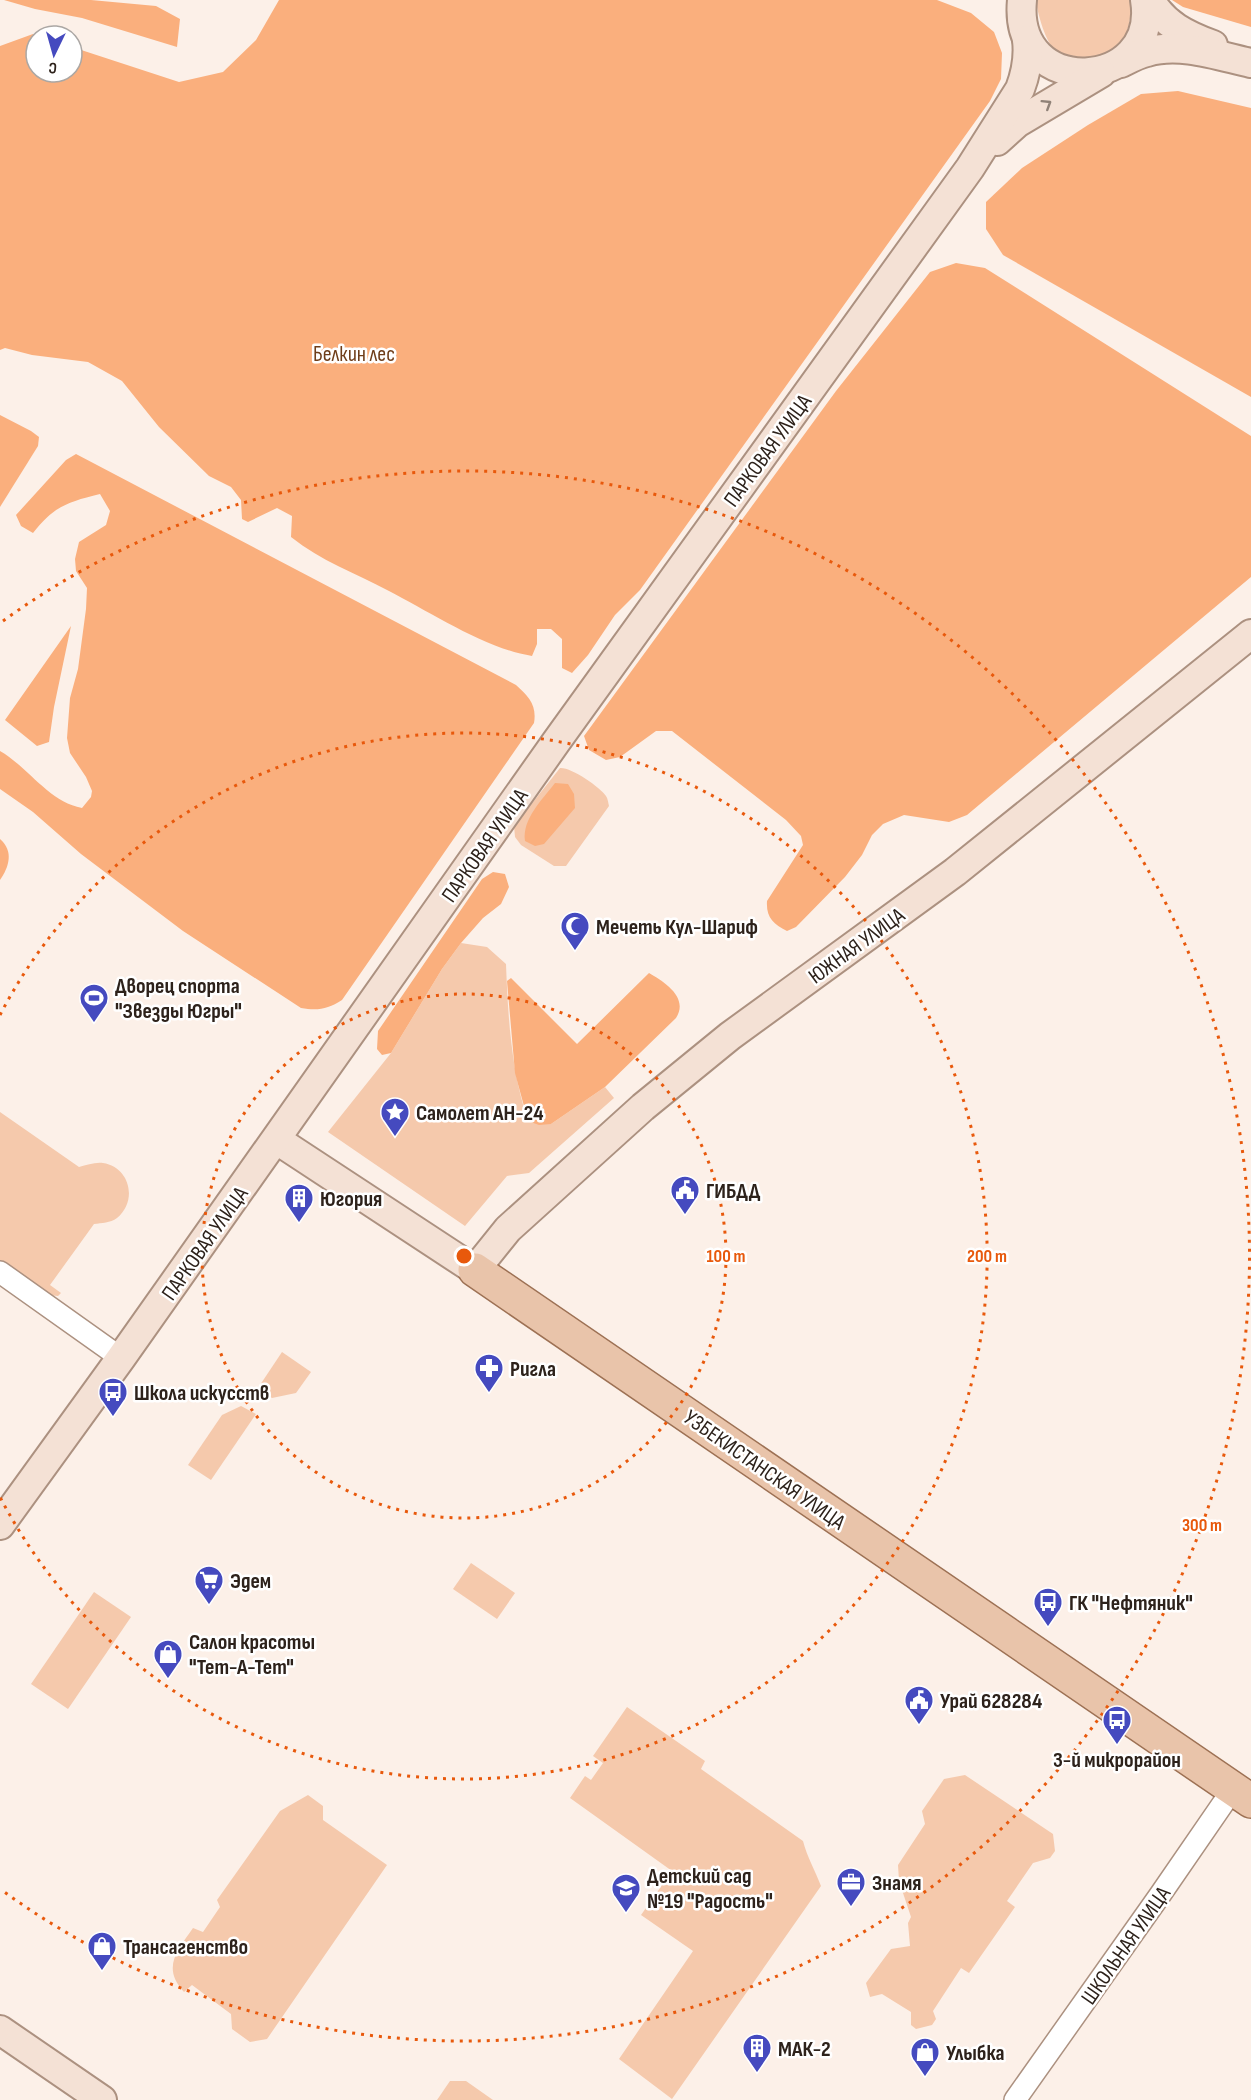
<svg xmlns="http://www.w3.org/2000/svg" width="1251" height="2100" viewBox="0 0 1251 2100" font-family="'Sofia Sans Condensed',sans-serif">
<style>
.green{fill:#f5c9ac}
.forest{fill:#faaf7d}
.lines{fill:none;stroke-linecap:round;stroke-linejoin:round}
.minor-casing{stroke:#ac9180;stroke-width:24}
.secondary-casing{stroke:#ac9180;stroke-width:32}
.primary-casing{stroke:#9d7154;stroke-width:36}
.minor{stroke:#fff;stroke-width:21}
.secondary{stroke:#f4e1d5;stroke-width:28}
.primary{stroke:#e9c4aa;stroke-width:33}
.oneway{stroke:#908278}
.ring{fill:none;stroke:#e8590c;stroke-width:3;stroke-dasharray:3 6}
.labels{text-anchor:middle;stroke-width:5;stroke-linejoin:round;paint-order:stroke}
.park-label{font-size:22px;fill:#6f3e1a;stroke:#fff}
.street-label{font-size:22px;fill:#2d221b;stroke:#fff}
.poi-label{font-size:22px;font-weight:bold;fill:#2d221b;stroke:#fff;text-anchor:start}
.centre{fill:#e8590c;stroke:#fff;stroke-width:3}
.ring-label{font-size:18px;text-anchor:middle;font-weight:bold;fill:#e8590c;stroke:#fff;stroke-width:5;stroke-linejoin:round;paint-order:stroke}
</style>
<rect width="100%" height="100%" fill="#fcf0e8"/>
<g class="green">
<path d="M1036 0H1131C1132 31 1122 57 1087 58 1076 59 1065 58 1056 51 1046 44 1037 12 1036 0Z"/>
<path d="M560 768C571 767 600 787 606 796 608 799 608 802 609 806L566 866H554L521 845 515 837 514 826Z"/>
<path d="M461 943 487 947 506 964C508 1017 511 1070 528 1121L551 1124 605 1087 614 1098 529 1173 507 1176 465 1226 328 1132 391 1053 442 969Z"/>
<path d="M0 1112 79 1167C87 1165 95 1162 103 1163 130 1167 138 1201 117 1218 110 1223 102 1223 94 1224L50 1285 61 1293 58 1296 48 1295 0 1262Z"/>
<path d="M282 1352 311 1372 296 1393 272 1398 258 1388Z"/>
<path d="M241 1406 256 1414 211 1480 188 1465 222 1415Z"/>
<path d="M471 1563 515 1593 497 1619 453 1589Z"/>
<path d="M94 1592 131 1617 68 1709 31 1684Z"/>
<path d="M627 1707 705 1761 701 1769 803 1841C807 1857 815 1870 821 1886L672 2099 619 2059 693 1951 641 1915 672 1871 570 1798 585 1776 591 1780 603 1763 593 1756Z"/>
<path d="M965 1775 1053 1834 1055 1851 1050 1858 1033 1863 1007 1901 1015 1907 969 1973 961 1968 933 2011 936 2019 932 2025 916 2029 911 2025V2012L882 1994 870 1997 866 1983 891 1949 910 1946 908 1923 911 1917 899 1881 898 1865 925 1824 922 1811 944 1779Z"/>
<path d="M308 1795 323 1806V1820L387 1865 267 2039 250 2042 232 2029 231 2014 192 1985 184 1992C161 1967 178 1950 193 1928L203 1932 220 1907 217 1900 280 1811Z"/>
<path d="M450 2081H466L493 2100H437Z"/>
</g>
<g class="forest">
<path d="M4 0H91L156 6 180 19 177 47 82 18 35 9Z"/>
<path d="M279 0H937L971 13 994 32 1002 53 1001 79 990 101 640 590 615 615 588 655 572 673 562 668V639L551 629H537V644L532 656C486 649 430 612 389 591 355 573 321 561 291 537L292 516 277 508 248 522 242 519 241 500 231 487 209 476 159 427 122 381 88 362 32 355 5 348 0 350V46L33 34 38 36H36V72H72V47L179 82 223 72 256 40Z"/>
<path d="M1172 0H1251V27L1183 7Z"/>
<path d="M1178 91 1251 108V397L1003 255 986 229V202L1022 168 1088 125 1141 94Z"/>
<path d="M956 263 985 268 1251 436V577L967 815 949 822 904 815 883 824 872 835 862 855 845 877 796 927 787 931C773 924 766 917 767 901L803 845 801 836 786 820 672 731H656L620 757 606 760 589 750 584 736 836 391 930 272Z"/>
<path d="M0 415 31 431 39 437 38 446 0 507Z"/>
<path d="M76 454 516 685C529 697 537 705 534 723L342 1000C328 1009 318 1011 301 1008L183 931 81 854 33 812 0 789V751C28 767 49 802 82 808L91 797 92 791 86 777 70 753 67 738 70 698 78 669 86 609 87 588 76 571 75 559 79 542 106 525 110 511 100 494C68 502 54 506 33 533L21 526 16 515 66 460Z"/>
<path d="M71 626 54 707 49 742 37 746 5 720Z"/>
<path d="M555 783 568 784 574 794 575 808 544 844 535 846 525 841C522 819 542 800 555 783Z"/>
<path d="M0 839C14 851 9 867 0 880Z"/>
<path d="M493 872 505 874 509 887 501 904 483 918 461 943 442 969 391 1053 382 1055 377 1049 378 1031 482 879Z"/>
<path d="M649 973C665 982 689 998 676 1018L605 1087 551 1124 539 1125 528 1121 515 1073 507 981 511 978 577 1044Z"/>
</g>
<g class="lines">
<g class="minor-casing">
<g id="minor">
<path d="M0 1272 121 1358"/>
<path d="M1015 2100 1160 1895 1233 1789"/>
</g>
</g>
<g class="secondary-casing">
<g id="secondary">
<path d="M1022 0C1012 101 1160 92 1145 0"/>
<path d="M1150 0C1165 25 1186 35 1213 45"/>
<path d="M1121 63C1129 59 1138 54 1147 52 1180 42 1219 56 1251 63"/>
<path d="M997 141 1017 123 1101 73"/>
<path d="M277 1140 475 1270 508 1229 643 1107 730 1036 955 872 1251 634"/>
<path d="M0 1525 121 1358 556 742 970 168 1020 89C1026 73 1029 57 1027 40"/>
<path d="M0 2030 102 2100"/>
</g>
</g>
<g class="primary-casing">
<path id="primary" d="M475 1270 1251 1801"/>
</g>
<use href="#minor" class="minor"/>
<use href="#secondary" class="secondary"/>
<use href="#primary" class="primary"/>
</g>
<defs><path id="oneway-chevron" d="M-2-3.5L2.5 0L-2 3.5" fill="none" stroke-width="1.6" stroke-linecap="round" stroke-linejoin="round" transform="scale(1.5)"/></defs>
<use class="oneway" href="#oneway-chevron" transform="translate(1047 104) rotate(-32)"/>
<g class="ring">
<circle cx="464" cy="1256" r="262"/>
<path d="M0 1015A523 523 0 1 1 0 1497"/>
<path d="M3 621A785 785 0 1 1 3 1891"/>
</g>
<defs>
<g id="mosque-pin" transform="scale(1.5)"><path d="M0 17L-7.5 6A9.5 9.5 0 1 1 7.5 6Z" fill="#454abf" stroke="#fff"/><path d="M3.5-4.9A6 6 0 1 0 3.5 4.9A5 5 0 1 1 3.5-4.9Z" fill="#fff"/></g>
<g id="stadium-pin" transform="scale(1.5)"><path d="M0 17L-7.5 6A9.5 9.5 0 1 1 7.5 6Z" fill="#454abf" stroke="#fff"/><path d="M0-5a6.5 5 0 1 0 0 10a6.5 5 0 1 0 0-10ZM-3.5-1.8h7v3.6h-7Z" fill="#fff"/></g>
<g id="sight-pin" transform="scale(1.5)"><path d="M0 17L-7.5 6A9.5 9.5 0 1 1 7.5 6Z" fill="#454abf" stroke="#fff"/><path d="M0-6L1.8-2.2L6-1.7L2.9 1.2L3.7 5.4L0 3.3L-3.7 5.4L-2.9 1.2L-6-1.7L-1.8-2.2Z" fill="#fff"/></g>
<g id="civic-pin" transform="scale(1.5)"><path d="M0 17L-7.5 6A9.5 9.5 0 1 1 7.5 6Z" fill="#454abf" stroke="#fff"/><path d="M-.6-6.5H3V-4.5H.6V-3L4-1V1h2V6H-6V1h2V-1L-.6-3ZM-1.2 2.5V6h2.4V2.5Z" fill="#fff"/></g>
<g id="building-pin" transform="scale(1.5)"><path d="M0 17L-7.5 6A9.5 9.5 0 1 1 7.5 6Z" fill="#454abf" stroke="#fff"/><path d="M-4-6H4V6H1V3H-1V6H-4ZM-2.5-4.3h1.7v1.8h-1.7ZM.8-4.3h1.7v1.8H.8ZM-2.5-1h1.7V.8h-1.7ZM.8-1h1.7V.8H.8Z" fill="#fff"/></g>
<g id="pharmacy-pin" transform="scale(1.5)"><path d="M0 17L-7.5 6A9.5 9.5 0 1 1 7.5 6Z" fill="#454abf" stroke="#fff"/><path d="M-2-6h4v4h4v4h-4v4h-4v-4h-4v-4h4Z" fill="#fff"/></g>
<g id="bus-pin" transform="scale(1.5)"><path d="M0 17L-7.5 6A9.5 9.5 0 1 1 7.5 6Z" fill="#454abf" stroke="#fff"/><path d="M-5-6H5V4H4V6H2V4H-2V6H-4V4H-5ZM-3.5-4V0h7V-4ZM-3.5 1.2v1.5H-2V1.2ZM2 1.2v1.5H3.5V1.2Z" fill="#fff"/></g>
<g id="supermarket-pin" transform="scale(1.5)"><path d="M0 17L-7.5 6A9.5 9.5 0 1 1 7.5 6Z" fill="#454abf" stroke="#fff"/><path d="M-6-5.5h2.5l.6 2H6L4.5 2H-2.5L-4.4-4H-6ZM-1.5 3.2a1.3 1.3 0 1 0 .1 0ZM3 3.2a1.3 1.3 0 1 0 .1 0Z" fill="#fff"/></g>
<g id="shop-pin" transform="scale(1.5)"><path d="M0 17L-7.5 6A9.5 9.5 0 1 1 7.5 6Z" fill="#454abf" stroke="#fff"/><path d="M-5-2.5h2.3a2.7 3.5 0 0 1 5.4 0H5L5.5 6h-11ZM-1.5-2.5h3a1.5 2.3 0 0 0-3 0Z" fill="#fff"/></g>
<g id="office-pin" transform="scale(1.5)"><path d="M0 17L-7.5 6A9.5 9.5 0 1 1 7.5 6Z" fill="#454abf" stroke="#fff"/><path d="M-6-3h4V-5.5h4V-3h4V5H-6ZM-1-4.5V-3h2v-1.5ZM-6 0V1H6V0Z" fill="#fff"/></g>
<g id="school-pin" transform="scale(1.5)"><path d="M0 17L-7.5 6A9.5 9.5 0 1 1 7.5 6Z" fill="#454abf" stroke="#fff"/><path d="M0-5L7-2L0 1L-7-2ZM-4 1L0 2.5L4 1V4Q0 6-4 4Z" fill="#fff"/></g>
</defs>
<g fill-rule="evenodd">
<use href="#mosque-pin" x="575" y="926"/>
<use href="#stadium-pin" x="94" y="998"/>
<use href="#sight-pin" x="395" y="1112"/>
<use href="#civic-pin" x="685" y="1190"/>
<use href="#building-pin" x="299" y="1198"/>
<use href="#pharmacy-pin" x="489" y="1368"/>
<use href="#bus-pin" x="113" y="1392"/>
<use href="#supermarket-pin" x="209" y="1580"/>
<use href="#bus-pin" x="1048" y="1602"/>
<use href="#shop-pin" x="168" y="1654"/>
<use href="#civic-pin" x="919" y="1700"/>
<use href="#bus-pin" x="1117" y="1720"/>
<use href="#office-pin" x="851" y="1882"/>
<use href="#school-pin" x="626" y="1888"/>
<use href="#shop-pin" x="102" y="1946"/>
<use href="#building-pin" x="757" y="2048"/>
<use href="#shop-pin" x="925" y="2052"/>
</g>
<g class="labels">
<g class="park-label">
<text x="354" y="361">Белкин лес</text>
</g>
<g class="street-label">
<text transform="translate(767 450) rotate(-54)" y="8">ПАРКОВАЯ УЛИЦА</text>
<text transform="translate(484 845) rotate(-55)" y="8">ПАРКОВАЯ УЛИЦА</text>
<text transform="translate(856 945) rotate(-36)" y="8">ЮЖНАЯ УЛИЦА</text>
<text transform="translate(204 1243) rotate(-55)" y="8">ПАРКОВАЯ УЛИЦА</text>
<text transform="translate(765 1469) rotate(35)" y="8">УЗБЕКИСТАНСКАЯ УЛИЦА</text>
<text transform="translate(1125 1945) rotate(-55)" y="8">ШКОЛЬНАЯ УЛИЦА</text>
</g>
<g class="poi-label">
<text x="596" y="934">Мечеть Кул-Шариф</text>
<text x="115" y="993">Дворец спорта<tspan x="115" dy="25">"Звезды Югры"</tspan></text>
<text x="416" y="1120">Самолет АН-24</text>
<text x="706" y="1198">ГИБДД</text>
<text x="320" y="1206">Югория</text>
<text x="510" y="1376">Ригла</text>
<text x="134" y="1400">Школа искусств</text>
<text x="230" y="1588">Эдем</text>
<text x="1069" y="1610">ГК "Нефтяник"</text>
<text x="189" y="1649">Салон красоты<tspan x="189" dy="25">"Тет-А-Тет"</tspan></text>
<text x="940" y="1708">Урай 628284</text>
<text x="1117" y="1767" text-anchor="middle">3-й микрорайон</text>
<text x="647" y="1883">Детский сад<tspan x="647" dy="25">№19 "Радость"</tspan></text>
<text x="872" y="1890">Знамя</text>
<text x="123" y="1954">Трансагенство</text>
<text x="778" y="2056">МАК-2</text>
<text x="946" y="2060">Улыбка</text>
</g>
</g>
<circle cx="464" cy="1256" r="9" class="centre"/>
<g class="ring-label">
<text x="726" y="1262">100 m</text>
<text x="987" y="1262">200 m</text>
<text x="1202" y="1531">300 m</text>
</g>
<g transform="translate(54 54) rotate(185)"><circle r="28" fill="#ffffff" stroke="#aba7a4" stroke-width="1.5"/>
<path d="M0-4.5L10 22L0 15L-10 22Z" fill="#454abf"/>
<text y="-9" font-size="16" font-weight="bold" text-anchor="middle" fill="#2d221b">С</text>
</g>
</svg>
